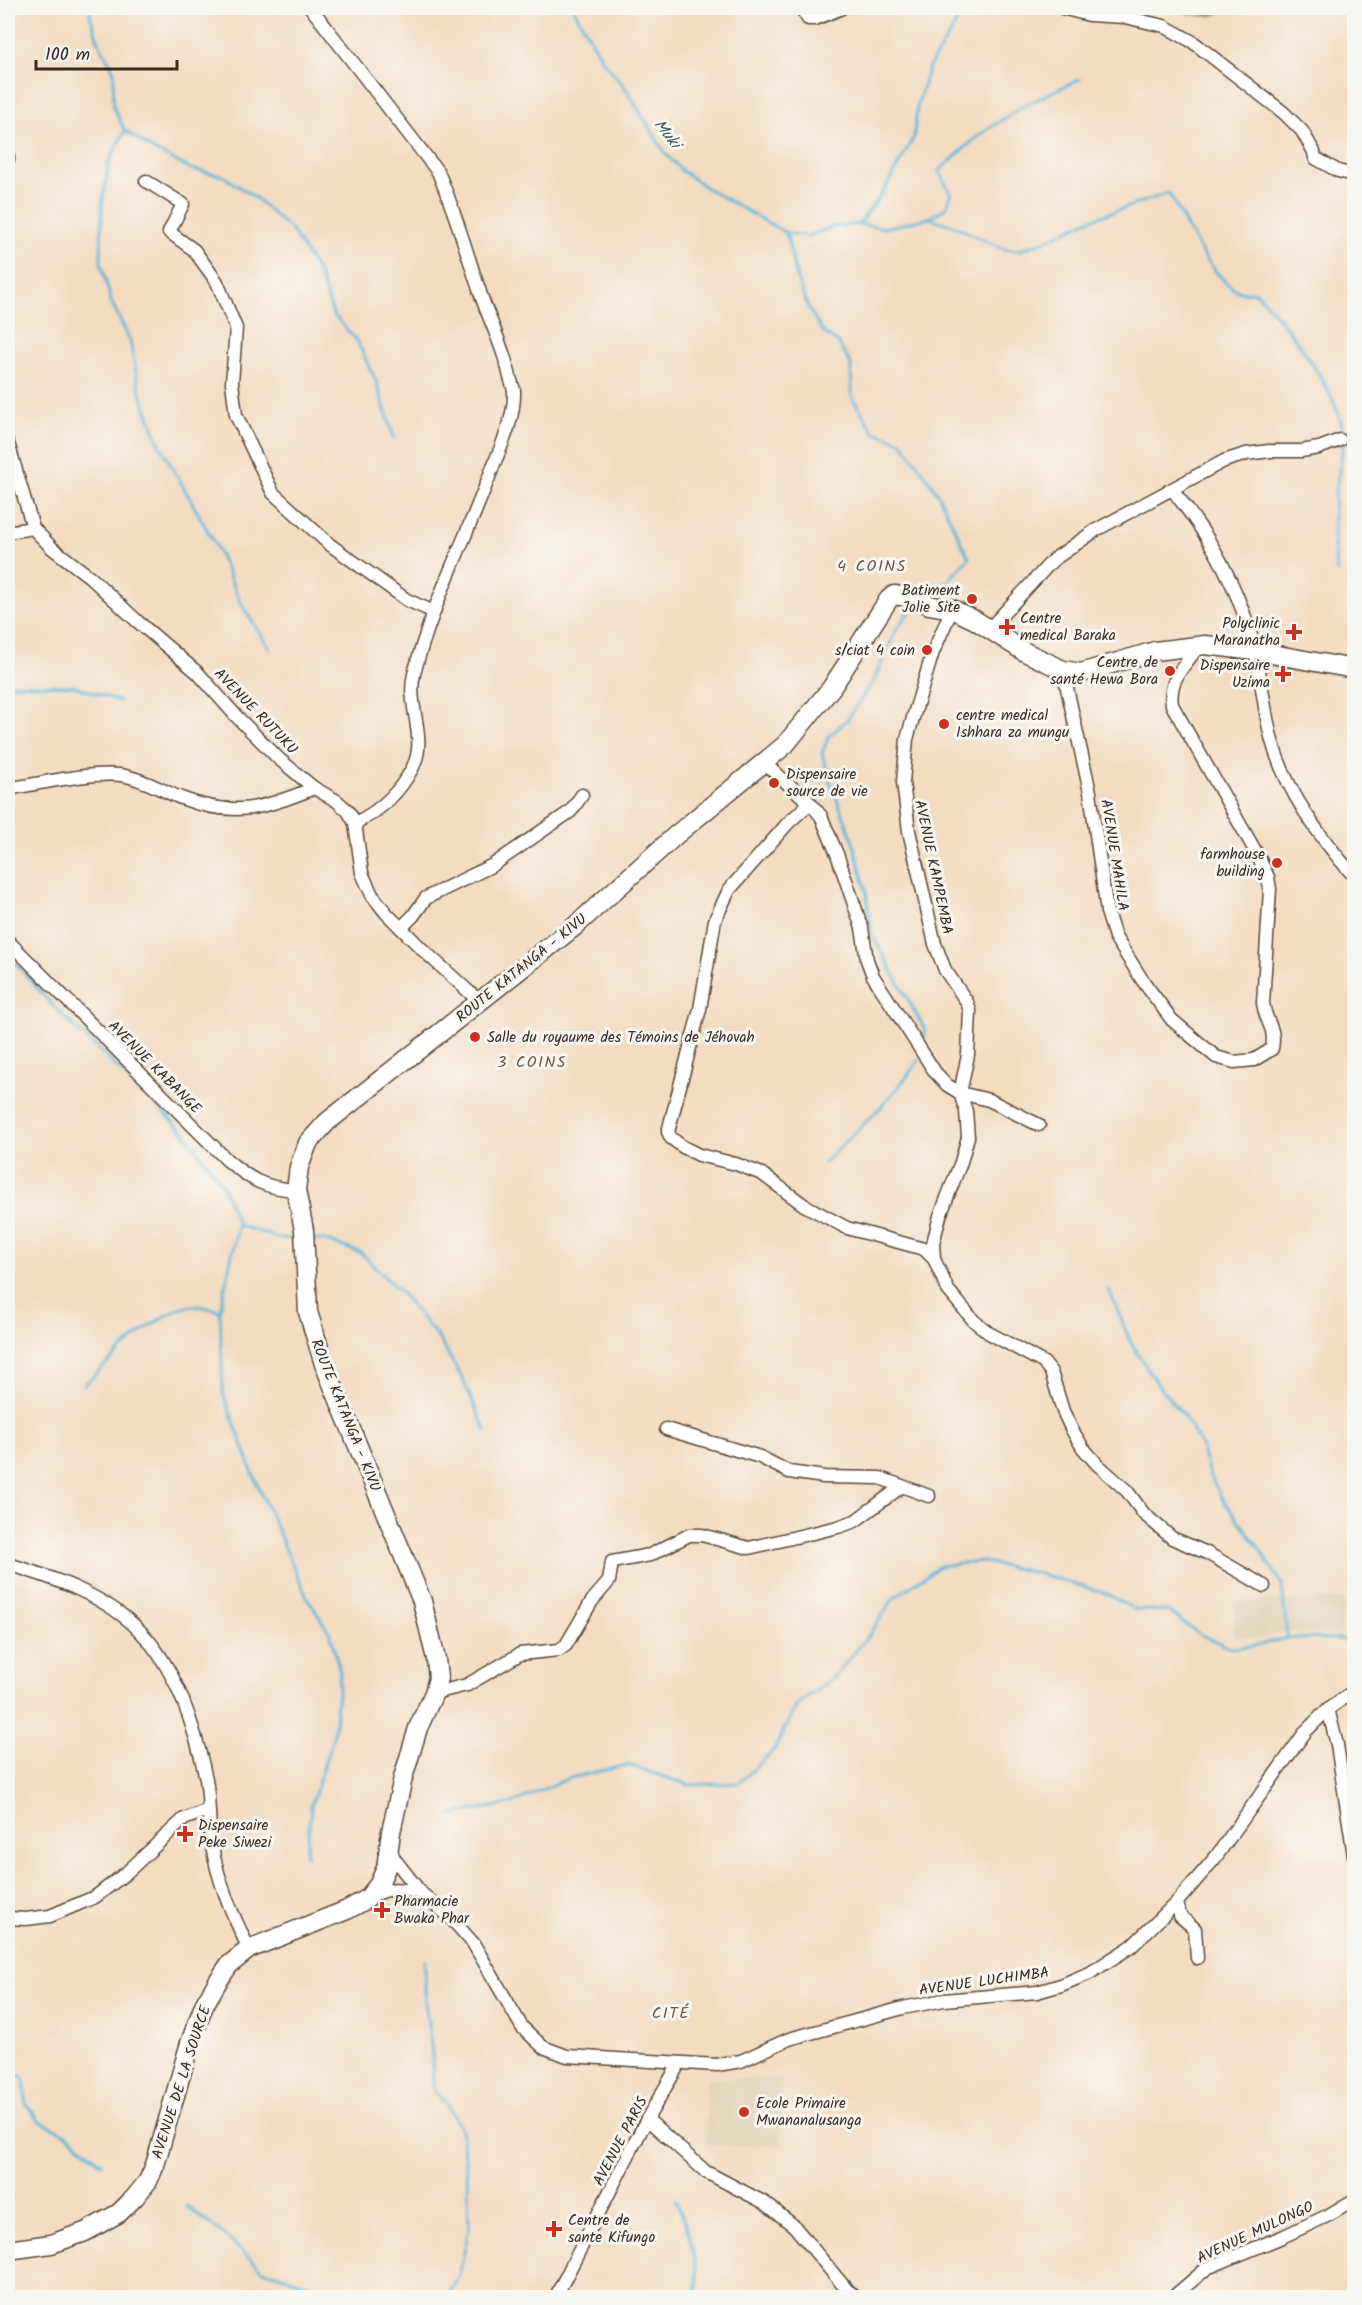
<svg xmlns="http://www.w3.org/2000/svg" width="1362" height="2305" viewBox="0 0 1362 2305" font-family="Kalam,sans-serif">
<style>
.built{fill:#e3d2b4}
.forest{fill:#89a75a;stroke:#62683c;stroke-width:1.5}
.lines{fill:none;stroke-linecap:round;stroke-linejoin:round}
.stream{stroke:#59b4d7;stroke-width:3}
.minor-casing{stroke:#574536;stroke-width:15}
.highway-casing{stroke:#574536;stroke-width:21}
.minor{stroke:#fff;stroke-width:12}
.highway{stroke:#fff;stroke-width:18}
.poi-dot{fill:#c8321e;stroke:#f6f6f2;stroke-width:2}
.labels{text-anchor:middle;stroke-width:6;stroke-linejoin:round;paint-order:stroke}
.poi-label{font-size:15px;fill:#3b2a1e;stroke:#f6f6f2;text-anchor:start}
.street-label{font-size:15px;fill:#3b2a1e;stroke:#f6f6f2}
.water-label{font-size:16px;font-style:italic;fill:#465a5f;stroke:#f6f6f2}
.neighbourhood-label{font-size:16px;letter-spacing:1.5px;fill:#70553a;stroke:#f6f6f2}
</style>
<rect width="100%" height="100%" fill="#f6f6f2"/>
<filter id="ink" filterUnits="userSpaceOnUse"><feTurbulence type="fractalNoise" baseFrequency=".0167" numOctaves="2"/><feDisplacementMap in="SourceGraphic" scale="12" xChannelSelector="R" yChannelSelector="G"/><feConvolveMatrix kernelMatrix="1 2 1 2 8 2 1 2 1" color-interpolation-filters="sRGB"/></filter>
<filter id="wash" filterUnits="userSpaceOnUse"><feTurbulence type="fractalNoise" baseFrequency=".008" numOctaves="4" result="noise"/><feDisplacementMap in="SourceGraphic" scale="24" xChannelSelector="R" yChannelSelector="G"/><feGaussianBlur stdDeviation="1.35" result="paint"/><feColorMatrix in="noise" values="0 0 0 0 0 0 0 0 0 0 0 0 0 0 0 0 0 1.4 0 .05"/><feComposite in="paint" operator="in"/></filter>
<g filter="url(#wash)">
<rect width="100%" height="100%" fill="#f4dcc0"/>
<g class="built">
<path d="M1346 1599 1341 1634 1287 1631 1260 1639 1234 1637 1235 1601Z"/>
<path d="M707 2078 782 2079 781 2146 706 2145Z"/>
</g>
<path class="forest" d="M1192 8H1223C1214 20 1201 15 1187 13Z"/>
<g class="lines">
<g class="stream">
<path d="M91 8 90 15 99 43 114 71 113 106 125 131 109 161 102 206 101 263 111 301 130 341 140 392 159 443 215 544 242 605 270 649"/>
<path d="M573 8 603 61 624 86 665 153 682 171 710 190 786 233 808 236 833 227 859 224 884 228 929 218 955 226 1003 249 1020 250 1045 241 1089 220 1169 193C1183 219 1211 278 1238 291 1243 293 1250 292 1256 292 1284 322 1341 394 1343 435 1344 455 1338 474 1335 494 1333 520 1333 546 1337 572"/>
<path d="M126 131 152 149 191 169 223 176 256 198 292 231 318 272 333 314 357 341 376 381 394 438"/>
<path d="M929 218 946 208 951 194 939 171 978 136 1023 106 1080 79"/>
<path d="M859 224 885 189 914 137 917 106 929 67 953 29 963 8"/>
<path d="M786 233 797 279 808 307 823 332 838 343 851 364 852 397 874 432 902 442 937 492 969 558 932 598"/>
<path d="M919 606 907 614 895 632 875 678 848 719 829 736 822 753 828 776 852 838 866 890 872 935 925 1030 923 1046"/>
<path d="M8 684 74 686 119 701"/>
<path d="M8 955 53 1006 183 1131 222 1184 238 1225 220 1311 223 1393 256 1481 290 1559 308 1599 331 1635 340 1672 334 1734 311 1806 306 1856"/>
<path d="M824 1163C857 1130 895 1097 920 1058"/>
<path d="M238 1225 278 1238 299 1239"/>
<path d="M311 1240H324L361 1253 403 1295 439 1339 462 1378 486 1431"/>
<path d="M1109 1290 1131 1343 1160 1388 1184 1416 1200 1443 1209 1474 1223 1500 1255 1542 1282 1584 1287 1637"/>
<path d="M84 1385C110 1361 158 1310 192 1306 201 1305 212 1309 220 1311"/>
<path d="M453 1814 510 1804 569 1778 628 1765 689 1785 739 1783 774 1750 797 1705 833 1678 869 1635 894 1598 940 1566 979 1561 1037 1573 1105 1593 1134 1609 1168 1611 1199 1634 1231 1648 1259 1645 1287 1638 1341 1639 1354 1643"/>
<path d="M425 1961V2002L432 2053 433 2089 447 2105 461 2129 468 2185 469 2228 459 2276 447 2298"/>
<path d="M8 2070 24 2078 26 2103 39 2121 67 2134 102 2164"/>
<path d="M675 2199C690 2232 699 2261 697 2298"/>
<path d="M186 2206 224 2235 263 2270 319 2287 337 2298"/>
</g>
</g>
</g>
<g filter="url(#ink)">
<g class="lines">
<g class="minor-casing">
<g id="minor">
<path d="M311 8 438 172C456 213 468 258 483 301 492 325 503 348 509 373 510 379 513 385 514 391 515 418 502 444 492 469 467 537 432 603 414 674 406 705 428 737 413 767 400 792 380 811 355 823"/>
<path d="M801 8 808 19H815L842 8"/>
<path d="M1062 8 1089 15 1125 17 1164 26 1193 42 1284 113 1302 131 1314 152 1315 158 1338 171 1354 175"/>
<path d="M8 156V160"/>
<path d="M146 181 183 204 169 232 194 250 217 282 236 328 232 383 236 415 273 493 329 544 407 600 434 612"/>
<path d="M8 443 33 528 52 548 90 577 137 621 198 673 237 717 279 759 314 788 337 801 348 811 355 823 362 873 372 895 387 914 423 950 479 1001"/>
<path d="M1172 489C1185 506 1198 523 1209 541 1229 574 1246 614 1255 651 1262 680 1264 711 1272 741 1286 791 1320 838 1354 876"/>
<path d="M8 532 33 528"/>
<path d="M989 629 1053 560 1096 530 1172 489 1224 461 1246 454 1270 451H1301L1319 448 1340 440"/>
<path d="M1063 670 1090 792 1107 912 1115 937 1143 981 1172 1020 1216 1057 1234 1062 1254 1060 1272 1049C1276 1026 1266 1025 1263 1003L1270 889 1268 877 1257 854 1172 705C1168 679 1185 665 1199 646"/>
<path d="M764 763 810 803 821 816 837 854 862 928 867 960 873 976 935 1072 947 1085 960 1093 989 1100 1039 1125"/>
<path d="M8 789C37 784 98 770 126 776 145 780 163 791 181 798 233 818 264 809 314 788"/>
<path d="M810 803 788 823 729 890 715 920 700 1009 668 1132 671 1138 683 1147 699 1155 736 1164 762 1174 804 1205 847 1228 924 1249 934 1259 948 1290 974 1321 989 1333 1044 1363 1051 1372 1063 1411 1072 1430 1083 1448 1097 1464 1127 1491 1144 1514 1172 1538 1207 1553 1264 1586"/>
<path d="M401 928 413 916 426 898 493 865 571 811 582 795"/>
<path d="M8 941 227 1160C251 1180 264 1188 296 1190"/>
<path d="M934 1259 933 1243 940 1216 961 1162 968 1137 966 1111 960 1093 968 1055 970 1011 967 1002 945 970 935 944 909 831 903 782 907 739 913 718 933 652 952 609"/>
<path d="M666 1429 760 1457 789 1472 824 1477 880 1478 929 1496"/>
<path d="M8 1564C54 1578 105 1595 140 1631 177 1669 195 1728 206 1779 210 1801 208 1824 212 1846 218 1882 233 1916 249 1949"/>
<path d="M434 1693 467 1685 520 1654 559 1650 566 1645 592 1601 609 1581 612 1562 650 1555 689 1535H702L749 1548 838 1527 855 1521 901 1487"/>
<path d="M1328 1709 1337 1745 1354 1855"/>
<path d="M390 1849 395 1860 421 1893 449 1916 473 1943 522 2027 543 2047 567 2056 717 2065 741 2061 789 2039 903 2008 944 2000 1037 1992 1061 1985 1090 1973 1132 1946 1177 1902 1215 1858 1306 1731 1328 1709 1354 1691"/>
<path d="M373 1896C389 1886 403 1889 421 1893"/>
<path d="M1177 1902 1180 1916 1195 1929 1197 1958"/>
<path d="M8 1918 26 1919 50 1916 95 1897 126 1873 184 1819 208 1810"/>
<path d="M647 2119 706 2172 765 2203 794 2226 847 2290 858 2298"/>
<path d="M555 2298 647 2119 679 2064"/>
<path d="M1172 2298 1207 2268 1282 2237 1329 2215 1354 2200"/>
</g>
</g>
<g class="highway-casing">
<path id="highway" d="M8 2250 51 2244 85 2232 119 2213 135 2197 148 2181 155 2165 190 2043 204 2005 218 1981 229 1965 249 1949 347 1910 367 1899 379 1884 386 1868 391 1832 403 1778 418 1728 434 1693 438 1678 436 1659 422 1601 324 1364 308 1312 304 1230 296 1190 299 1167 308 1143 327 1122 574 927 676 835 785 745 832 687 889 599 894 595 921 599 929 605 952 609 975 620 1023 651 1063 670 1081 673 1155 651 1205 645 1255 651 1354 669"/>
</g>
<use href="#minor" class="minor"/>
<use href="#highway" class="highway"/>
</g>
</g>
<g class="poi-dot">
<circle cx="972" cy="599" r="6"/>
<path d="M1004 618h6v6h6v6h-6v6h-6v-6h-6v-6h6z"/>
<path d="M1291 623h6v6h6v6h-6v6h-6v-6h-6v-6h6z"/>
<circle cx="927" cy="650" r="6"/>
<circle cx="1170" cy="671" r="6"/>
<path d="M1280 665h6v6h6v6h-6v6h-6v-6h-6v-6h6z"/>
<circle cx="944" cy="724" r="6"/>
<circle cx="774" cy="783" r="6"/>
<circle cx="1277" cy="863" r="6"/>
<circle cx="475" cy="1037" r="6"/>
<path d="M182 1825h6v6h6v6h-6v6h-6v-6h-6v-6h6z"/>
<path d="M379 1901h6v6h6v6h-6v6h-6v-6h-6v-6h6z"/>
<circle cx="744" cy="2112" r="6"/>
<path d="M551 2220h6v6h6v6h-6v6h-6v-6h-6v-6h6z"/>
</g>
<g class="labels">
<g class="poi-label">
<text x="960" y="595" text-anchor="end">Batiment<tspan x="960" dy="17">Jolie Site</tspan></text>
<text x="1020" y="623">Centre<tspan x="1020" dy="17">medical Baraka</tspan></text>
<text x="1280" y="628" text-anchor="end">Polyclinic<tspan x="1280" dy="17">Maranatha</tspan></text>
<text x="915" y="655" text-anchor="end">s/ciat 4 coin</text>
<text x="1158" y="667" text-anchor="end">Centre de<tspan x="1158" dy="17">santé Hewa Bora</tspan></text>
<text x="1270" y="670" text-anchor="end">Dispensaire<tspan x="1270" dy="17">Uzima</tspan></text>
<text x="956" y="720">centre medical<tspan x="956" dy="17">Ishhara za mungu</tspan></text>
<text x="786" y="779">Dispensaire<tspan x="786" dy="17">source de vie</tspan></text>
<text x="1265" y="859" text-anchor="end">farmhouse<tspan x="1265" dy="17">building</tspan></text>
<text x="487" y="1042">Salle du royaume des Témoins de Jéhovah</text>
<text x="198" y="1830">Dispensaire<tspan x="198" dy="17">Peke Siwezi</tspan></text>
<text x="394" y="1906">Pharmacie<tspan x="394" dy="17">Bwaka Phar</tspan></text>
<text x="756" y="2108">Ecole Primaire<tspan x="756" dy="17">Mwananalusanga</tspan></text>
<text x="568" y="2225">Centre de<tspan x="568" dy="17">sante Kifungo</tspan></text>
</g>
<g class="street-label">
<text transform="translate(256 711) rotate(46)" y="5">AVENUE RUTUKU</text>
<text transform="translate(1115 855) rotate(81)" y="5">AVENUE MAHILA</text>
<text transform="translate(934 867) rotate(78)" y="5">AVENUE KAMPEMBA</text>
<text transform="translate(521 968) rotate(-39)" y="5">ROUTE KATANGA - KIVU</text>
<text transform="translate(155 1067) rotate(45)" y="5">AVENUE KABANGE</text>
<text transform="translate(346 1415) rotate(68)" y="5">ROUTE KATANGA - KIVU</text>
<text transform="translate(984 1981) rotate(-8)" y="5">AVENUE LUCHIMBA</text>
<text transform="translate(181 2082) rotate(-72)" y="5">AVENUE DE LA SOURCE</text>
<text transform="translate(620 2141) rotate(-62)" y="5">AVENUE PARIS</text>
<text transform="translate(1255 2232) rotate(-25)" y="5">AVENUE MULONGO</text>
</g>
<g class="water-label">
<text transform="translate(668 133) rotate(52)" y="6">Muki</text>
</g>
<g class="neighbourhood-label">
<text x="872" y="571">4 COINS</text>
<text x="532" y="1067">3 COINS</text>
<text x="671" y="2018">CITÉ</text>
</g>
</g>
<rect width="1362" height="2305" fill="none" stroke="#f6f6f2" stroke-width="30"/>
<path d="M36 60v9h141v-9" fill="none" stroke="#3b2a1e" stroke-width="3"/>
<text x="45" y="60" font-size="18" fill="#3b2a1e" stroke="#f6f6f2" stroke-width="4.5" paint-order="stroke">100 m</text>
</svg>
